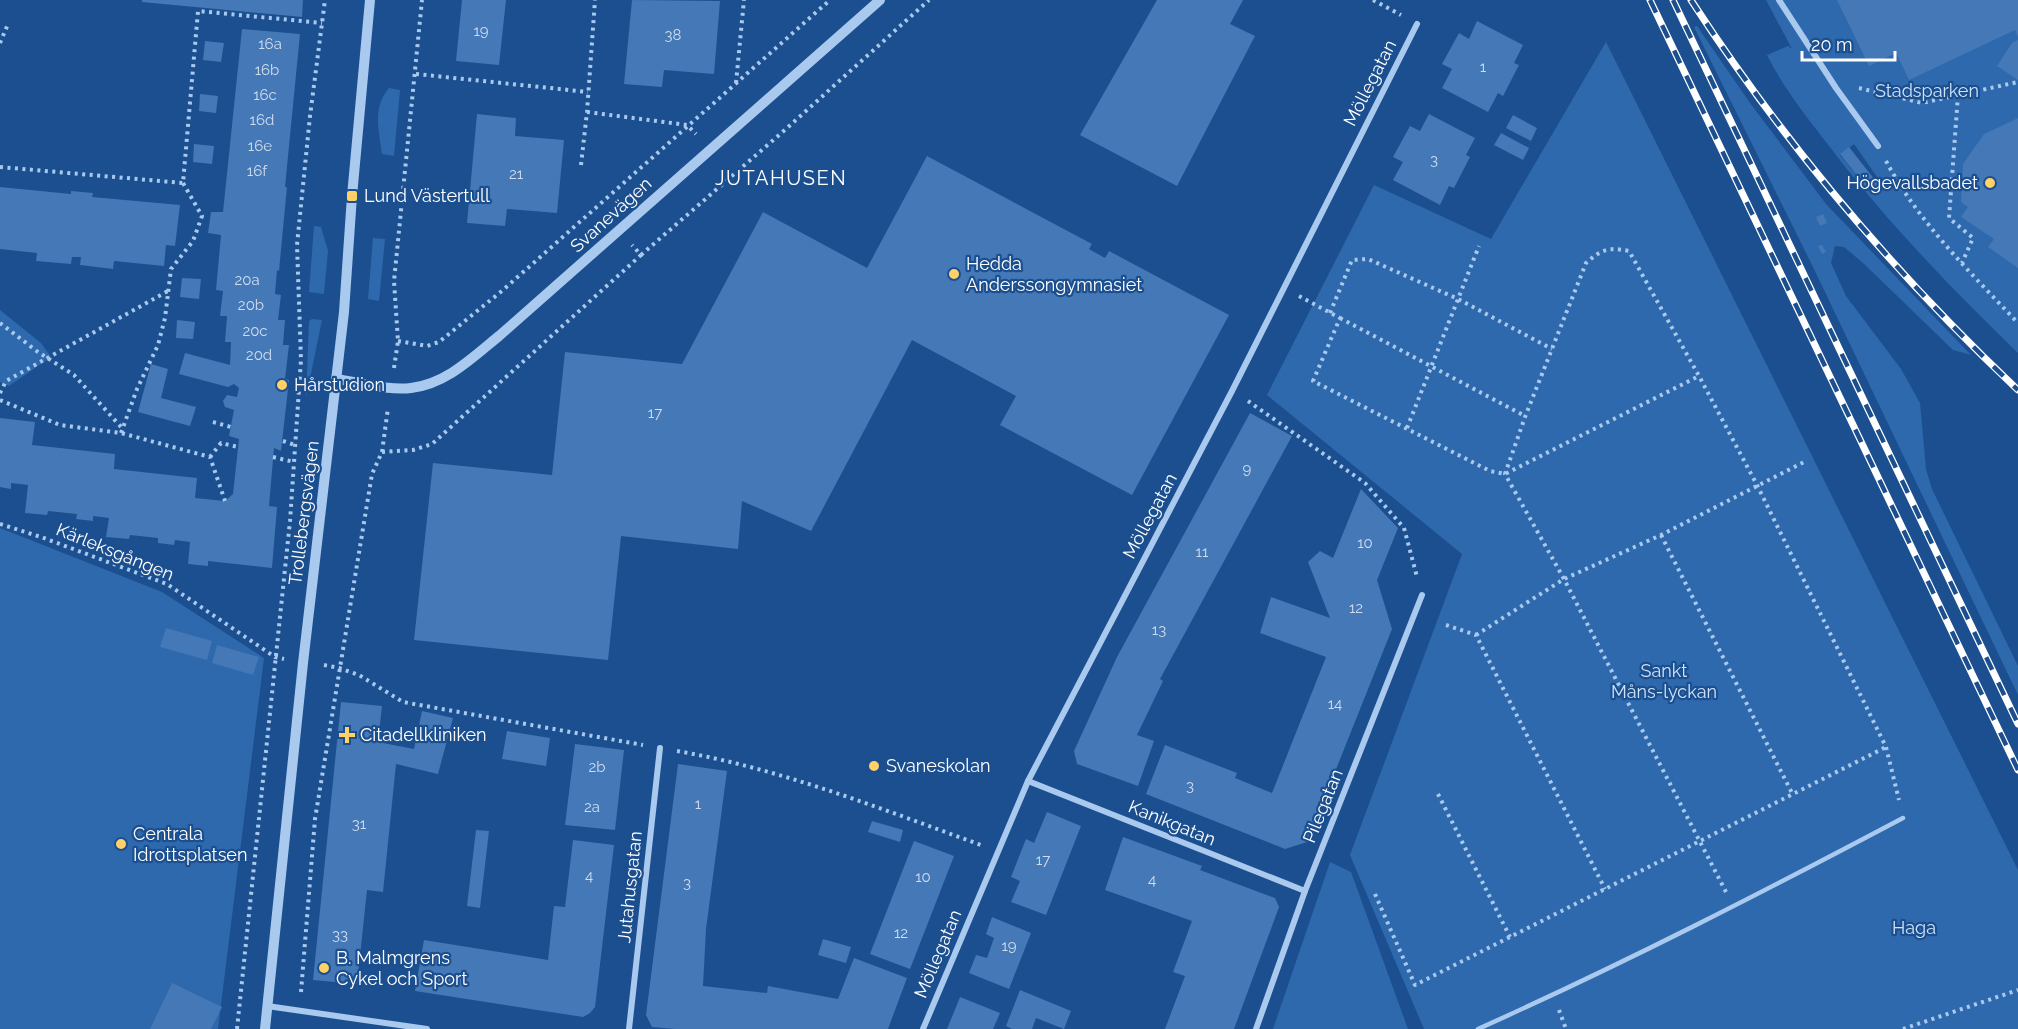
<svg xmlns="http://www.w3.org/2000/svg" width="2018" height="1029" viewBox="0 0 2018 1029" font-family="Raleway,sans-serif">
<style>
.green{fill:#2e69ad;fill-rule:evenodd}
.building{fill:#4478b7}
.lines{fill:none;stroke-linecap:round;stroke-linejoin:round}
.path{stroke:#a9c9ee;stroke-width:4;stroke-dasharray:3 4.5;stroke-linecap:butt}
.service{stroke:#a9c9ee;stroke-width:4.5}
.minor{stroke:#a9c9ee;stroke-width:6}
.tertiary{stroke:#a9c9ee;stroke-width:10}
.rail-casing{stroke:#fff;stroke-width:7}
.rail{stroke:#1b4f8f;stroke-width:4.5;stroke-dasharray:14;stroke-linecap:butt}
.poi-dot{fill:#ffd166;stroke:#1b4f8f;stroke-width:2}
.labels{text-anchor:middle;stroke-width:4.5;stroke-linejoin:round;paint-order:stroke}
.number-label{font-size:15px;fill:#d0dded}
.street-label{font-size:18px;fill:#fff;stroke:#1b4f8f}
.park-label{font-size:18px;fill:#cfe3fa;stroke:#1b4f8f}
.poi-label{font-size:18px;fill:#fff;stroke:#1b4f8f;text-anchor:start}
.neighbourhood-label{font-size:20px;letter-spacing:1.5px;fill:#fff;stroke:#1b4f8f}
</style>
<rect width="100%" height="100%" fill="#1b4f8f"/>
<g class="green">
<path d="M1766 0H2018V353C1949 286 1884 219 1826 142 1804 114 1783 87 1767 55L1788 46 1792 49ZM1854 144 1884 187 1873 196 1840 155Z"/>
<path d="M1697 26 1750 103 1826 204 1971 355 1953 350 1863 263 1844 247 1835 246 1831 263 1846 296 1901 369 1920 403 1926 469 1932 489 2018 666V695L1813 267 1694 27Z"/>
<path d="M1606 42 2018 870V1029H1424L1350 855 1462 554 1267 395 1374 185 1491 239Z"/>
<path d="M389 88 400 90 394 156 382 154C379 130 372 108 389 88Z"/>
<path d="M314 226 321 227 328 251 324 294 309 292Z"/>
<path d="M373 238 385 239 379 301 368 299Z"/>
<path d="M0 310 41 343 51 357 9 386 0 382Z"/>
<path d="M312 319 322 320 306 398 309 321Z"/>
<path d="M0 528 162 592 264 658 218 1029H0Z"/>
<path d="M1330 862 1351 872 1408 1029H1273Z"/>
</g>
<g class="building">
<path d="M142 0H303L302 17 142 2Z"/>
<path d="M462 0H506L499 65 456 61Z"/>
<path d="M632 0 720 1 714 74 664 70 662 87 624 84Z"/>
<path d="M1157 0H1243L1230 24 1255 36 1177 186 1080 135Z"/>
<path d="M1837 0H2018V37L2015 30 1909 80 1896 53 1869 66Z"/>
<path d="M1477 21 1523 45 1514 63 1519 65 1503 96 1498 93 1488 112 1442 88 1452 69 1442 64 1459 33 1469 39Z"/>
<path d="M242 29 300 34 285 187H287L279 271 277 270 275 294 281 295 278 320H285L283 345H289L285 379 289 380 281 451 274 448 269 506 277 507 272 568 208 561V566L188 564 190 542 175 540 174 545 158 543V538L130 535 129 539 106 537 109 518 93 516V521L76 519 77 514 48 511 47 515 25 513 28 485 11 483V489L0 487V418L35 422 32 445 115 454 114 469 197 478 195 498 225 501 233 494 239 439 229 436 234 410 225 407 223 401 227 395 237 397 239 388 234 384 228 387 179 374 185 353 230 365 231 342H225L227 316H220L223 291 216 290 221 235 208 233 211 212H223Z"/>
<path d="M2018 40V80L1997 66 2012 43Z"/>
<path d="M205 41 224 43 221 62 203 60Z"/>
<path d="M200 94 218 96 216 113 199 111Z"/>
<path d="M477 114 516 118 515 136 564 140 557 213 507 209 505 226 467 223Z"/>
<path d="M1429 114 1475 138 1466 155 1470 157 1454 188 1449 186 1440 205 1393 180 1403 162 1393 157 1410 126 1420 131Z"/>
<path d="M1513 115 1537 128 1531 141 1506 128Z"/>
<path d="M2018 118V268L1988 247 1994 239 1961 217 1968 207 1961 202 1963 164 1984 134Z"/>
<path d="M1501 133 1529 148 1523 160 1494 145Z"/>
<path d="M194 144 214 146 212 164 193 162Z"/>
<path d="M1849 147 1882 189 1873 196 1840 154Z"/>
<path d="M927 156 1092 244 1089 249 1105 258 1109 251 1229 315 1132 495 1000 425 1016 396 912 340 811 531 742 501 738 549 621 536 608 660 414 640 433 463 552 475 565 352 682 364 763 212 867 268Z"/>
<path d="M0 187 71 194V191L93 193 92 197 180 205 175 246 166 245 164 266 114 261 113 269 80 265 81 257H72L71 264 36 261 37 253 0 249Z"/>
<path d="M1823 214 1827 223 1820 226 1816 217Z"/>
<path d="M1822 245 1826 252 1822 254 1818 246Z"/>
<path d="M182 278 201 279 199 299 180 297Z"/>
<path d="M177 320 195 322 193 339 176 338Z"/>
<path d="M151 364 168 369 161 398 196 407 190 426 138 412Z"/>
<path d="M1250 413 1292 436 1160 679 1163 681 1137 735 1154 741 1138 786 1077 764 1074 751 1117 657Z"/>
<path d="M1361 489 1398 528 1377 580 1392 629 1307 842 1285 849 1146 794 1165 745 1237 773 1235 778 1272 793 1326 657 1260 633 1271 597 1330 618 1308 562 1320 551 1333 558Z"/>
<path d="M166 628 212 641 207 660 160 647Z"/>
<path d="M217 645 259 657 253 675 212 663Z"/>
<path d="M341 702 382 706 378 742 414 749 422 711 453 718 438 774 396 764 383 892 367 890 357 984 313 980Z"/>
<path d="M507 731 550 738 546 766 502 759Z"/>
<path d="M575 744 624 750 615 830 565 825Z"/>
<path d="M678 764 727 771 706 929 703 986 767 993 768 986 838 999 854 958 907 978 888 1029H675L652 1027 646 1015Z"/>
<path d="M1047 812 1081 826 1046 915 1011 902 1020 881 1011 877 1026 839 1034 843Z"/>
<path d="M872 821 903 830 900 842 868 832Z"/>
<path d="M476 830 489 831 480 908 467 906Z"/>
<path d="M1123 837 1202 866 1200 870 1275 898 1279 907 1234 1029H1165L1185 976 1173 972 1192 921 1105 890Z"/>
<path d="M573 840 614 845 595 1007 590 1013 583 1017 415 991 424 940 548 960 554 906 565 907Z"/>
<path d="M914 841 954 856 910 969 870 954Z"/>
<path d="M992 917 1031 933 1009 989 969 973 976 955 987 958 994 938 986 934Z"/>
<path d="M823 939 851 947 846 963 818 955Z"/>
<path d="M172 983 222 1007 211 1029H150Z"/>
<path d="M1020 990 1071 1011 1064 1029 1036 1018 1032 1029H1012L1006 1026Z"/>
<path d="M960 997 1000 1013 993 1029H947Z"/>
</g>
<g class="lines">
<g class="path">
<path d="M1373 0 1401 15"/>
<path d="M0 43 8 24"/>
<path d="M416 74 588 92"/>
<path d="M736 83 744 0"/>
<path d="M1859 88 1922 103 2018 82"/>
<path d="M1958 95 1949 218 1973 238 1962 263"/>
<path d="M587 112 687 125 696 134"/>
<path d="M1886 161C1919 223 1971 273 2018 323"/>
<path d="M581 165 587 112 595 0"/>
<path d="M0 167 183 183 198 11 322 23"/>
<path d="M641 255 786 129 929 0"/>
<path d="M1299 296 1340 318 1313 381 1490 471 1505 474 1699 376"/>
<path d="M1330 313 1352 260 1368 259 1458 299 1552 349"/>
<path d="M1340 318 1525 416"/>
<path d="M0 323 38 352 74 375 122 428"/>
<path d="M398 341 427 346 439 342 503 290 830 0"/>
<path d="M394 368 398 341 394 281 422 0"/>
<path d="M0 393 6 381 168 291"/>
<path d="M0 400 60 425 121 433 210 457 225 501"/>
<path d="M1248 401 1365 483 1404 528 1417 577"/>
<path d="M213 422 231 427"/>
<path d="M1407 428 1479 246"/>
<path d="M121 433 137 389 158 345 165 318 171 269 193 241 202 216 183 183"/>
<path d="M283 441 295 445"/>
<path d="M382 452 413 450 432 444 641 255 632 245"/>
<path d="M210 457 221 443 238 447"/>
<path d="M273 457 294 462"/>
<path d="M0 524 41 537 167 584 275 657 284 659"/>
<path d="M1661 535 1793 795"/>
<path d="M1446 625 1476 635 1605 889"/>
<path d="M1476 635 1564 579 1661 535 1806 461"/>
<path d="M324 665 339 668 359 675 403 702 643 745"/>
<path d="M677 751C782 769 881 809 981 845"/>
<path d="M1438 794 1510 937"/>
<path d="M1726 892 1564 579 1505 474 1525 417 1586 263C1602 249 1608 247 1629 251L1699 376 1757 485 1886 747 1899 800"/>
<path d="M1375 894 1415 985 1886 747"/>
<path d="M301 992 315 819 372 474 382 452 388 408"/>
<path d="M1559 1010 1566 1029"/>
<path d="M237 1029 290 521 301 360 297 245 310 116 325 0"/>
<path d="M1903 1029 2018 990"/>
</g>
<path class="service" d="M1478 1029C1623 964 1763 892 1903 818"/>
<g class="minor">
<path d="M1779 0 1836 88 1878 146"/>
<path d="M1028 781 1305 891"/>
<path d="M267 1006 427 1029"/>
<path d="M629 1029 660 748"/>
<path d="M923 1029 1028 781 1232 391 1417 24"/>
<path d="M1256 1029 1305 891 1422 595"/>
</g>
<g class="tertiary">
<path d="M336 379C358 382 389 391 411 388 446 384 472 358 499 336L880 0"/>
<path d="M265 1029 303 663 344 312 352 196 370 0"/>
</g>
<g class="rail-casing">
<g id="rail">
<path d="M1650 0 2018 770"/>
<path d="M1673 0 2018 724"/>
<path d="M1691 0C1784 143 1894 273 2018 390"/>
</g>
</g>
<use href="#rail" class="rail"/>
</g>
<g class="poi-dot">
<circle cx="1990" cy="183" r="6"/>
<rect x="346" y="190" width="12" height="12" rx="3"/>
<circle cx="954" cy="274" r="6"/>
<circle cx="282" cy="385" r="6"/>
<path d="M344 726h6v6h6v6h-6v6h-6v-6h-6v-6h6z"/>
<circle cx="874" cy="766" r="6"/>
<circle cx="121" cy="844" r="6"/>
<circle cx="324" cy="968" r="6"/>
</g>
<g class="labels">
<g class="number-label">
<text x="481" y="36">19</text>
<text x="673" y="40">38</text>
<text x="270" y="49">16a</text>
<text x="1483" y="72">1</text>
<text x="267" y="75">16b</text>
<text x="265" y="100">16c</text>
<text x="262" y="125">16d</text>
<text x="260" y="151">16e</text>
<text x="1434" y="165">3</text>
<text x="257" y="176">16f</text>
<text x="516" y="179">21</text>
<text x="247" y="285">20a</text>
<text x="251" y="310">20b</text>
<text x="255" y="336">20c</text>
<text x="259" y="360">20d</text>
<text x="655" y="418">17</text>
<text x="1247" y="474">9</text>
<text x="1365" y="548">10</text>
<text x="1202" y="557">11</text>
<text x="1356" y="613">12</text>
<text x="1159" y="635">13</text>
<text x="1335" y="709">14</text>
<text x="597" y="772">2b</text>
<text x="1190" y="791">3</text>
<text x="698" y="809">1</text>
<text x="592" y="812">2a</text>
<text x="359" y="829">31</text>
<text x="1043" y="865">17</text>
<text x="589" y="881">4</text>
<text x="923" y="882">10</text>
<text x="1152" y="885">4</text>
<text x="687" y="888">3</text>
<text x="901" y="938">12</text>
<text x="340" y="940">33</text>
<text x="1009" y="951">19</text>
</g>
<g class="street-label">
<text transform="translate(1370 83) rotate(-63)" y="6">Möllegatan</text>
<text transform="translate(611 215) rotate(-42)" y="6">Svanevägen</text>
<text transform="translate(304 513) rotate(-83)" y="6">Trollebergsvägen</text>
<text transform="translate(1150 516) rotate(-62)" y="6">Möllegatan</text>
<text transform="translate(115 552) rotate(22)" y="6">Kärleksgången</text>
<text transform="translate(1323 806) rotate(-68)" y="6">Pilegatan</text>
<text transform="translate(1172 823) rotate(22)" y="6">Kanikgatan</text>
<text transform="translate(630 887) rotate(-84)" y="6">Jutahusgatan</text>
<text transform="translate(938 954) rotate(-67)" y="6">Möllegatan</text>
</g>
<g class="park-label">
<text x="1927" y="97">Stadsparken</text>
<text x="1664" y="677">Sankt<tspan x="1664" dy="21">Måns-lyckan</tspan></text>
<text x="1914" y="934">Haga</text>
</g>
<g class="poi-label">
<text x="1978" y="189" text-anchor="end">Högevallsbadet</text>
<text x="364" y="202">Lund Västertull</text>
<text x="966" y="270">Hedda<tspan x="966" dy="21">Anderssongymnasiet</tspan></text>
<text x="294" y="391">Hårstudion</text>
<text x="360" y="741">Citadellkliniken</text>
<text x="886" y="772">Svaneskolan</text>
<text x="133" y="840">Centrala<tspan x="133" dy="21">Idrottsplatsen</tspan></text>
<text x="336" y="964">B. Malmgrens<tspan x="336" dy="21">Cykel och Sport</tspan></text>
</g>
<g class="neighbourhood-label">
<text x="781" y="185">JUTAHUSEN</text>
</g>
</g>
<path d="M1802 51v9h93v-9" fill="none" stroke="#ffffff" stroke-width="3"/>
<text x="1811" y="51" font-size="18" fill="#ffffff" stroke="#1b4f8f" stroke-width="4.5" paint-order="stroke">20 m</text>
</svg>
